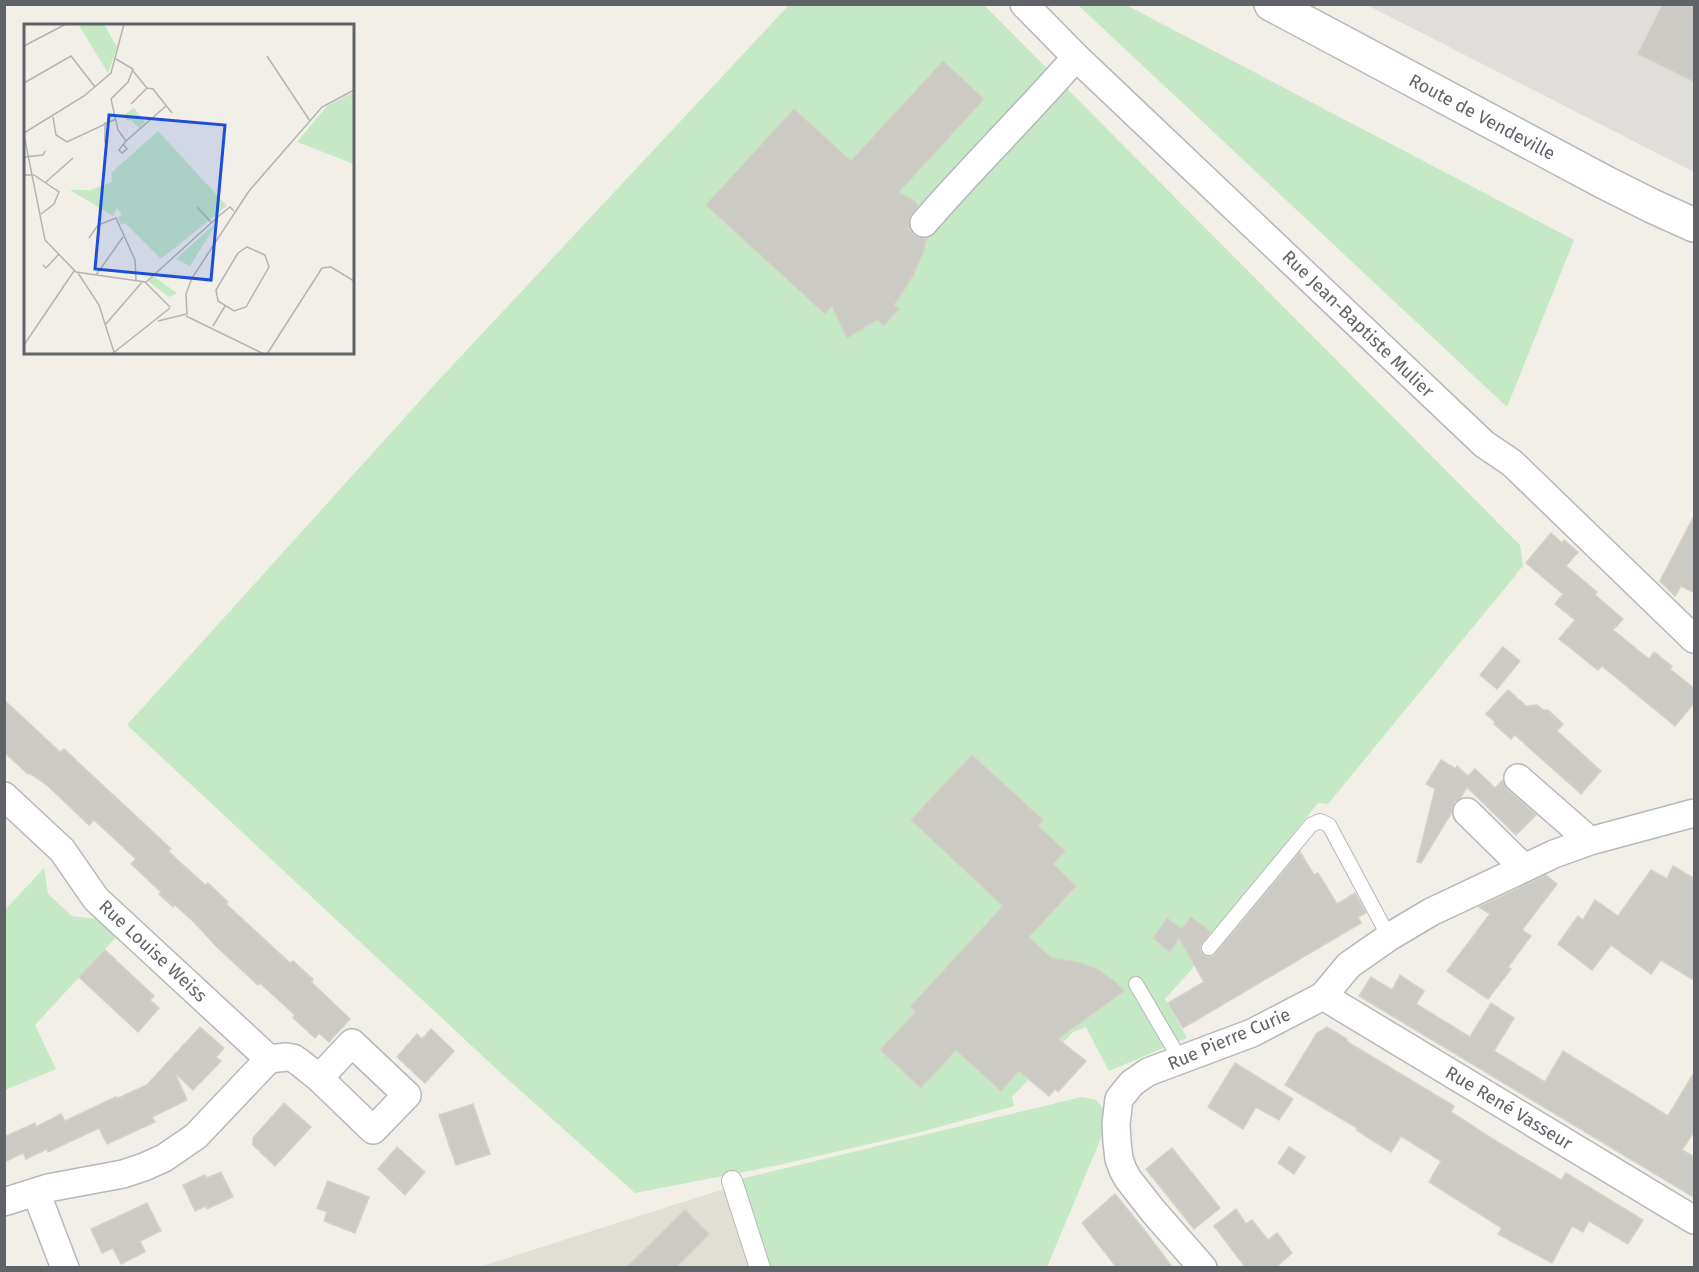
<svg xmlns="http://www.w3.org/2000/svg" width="1699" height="1272" viewBox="0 0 1699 1272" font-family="'Fira Sans',sans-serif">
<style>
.industrial{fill:#e0deda}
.education{fill:#e1ded6}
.green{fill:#c5e8c5}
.building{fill:#cccac5;stroke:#d6d1c6;stroke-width:1.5}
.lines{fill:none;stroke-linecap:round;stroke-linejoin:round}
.service-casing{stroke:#b5b8bc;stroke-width:16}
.pedestrian-casing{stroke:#b5b8bc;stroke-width:22}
.minor-casing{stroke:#b5b8bc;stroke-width:30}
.secondary-casing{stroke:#b6babf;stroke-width:36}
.service{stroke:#fff;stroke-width:14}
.pedestrian{stroke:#fff;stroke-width:20}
.minor{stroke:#fff;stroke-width:27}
.secondary{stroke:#fff;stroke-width:33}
.labels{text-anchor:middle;stroke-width:5;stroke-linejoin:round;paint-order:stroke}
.street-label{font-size:18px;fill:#5f6368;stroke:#fff}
.inset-road{fill:none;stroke:#b3b3b1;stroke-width:1.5}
.view{fill:#1d4ed8;fill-opacity:0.15;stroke:#1d4ed8;stroke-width:3}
.inset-edge{fill:none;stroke:#5f6368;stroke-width:3}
</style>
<rect width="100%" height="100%" fill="#f1efe8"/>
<path class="industrial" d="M1367 5H1694V172Z"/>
<path class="education" d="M727 1188 754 1268H476Z"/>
<g class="green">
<path d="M789 5H984L1520 545 1523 566 1328 804 1318 803 1232 910 1192 969 1165 999 1187 1038 1109 1071 1086 1027 1073 1032 1012 1097 1014 1106 921 1132 779 1165 635 1193 503 1075 127 725 436 383Z"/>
<path d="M1078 5H1126L1574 240 1507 407Z"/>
<path d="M44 868 48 894 72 916 98 919 117 936 35 1025 56 1069 5 1090 4 911Z"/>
<path d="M1082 1097 1096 1100 1107 1113 1104 1131 1047 1267H760L732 1181Z"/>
</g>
<g class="building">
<path d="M1663 4H1695V82L1638 54Z"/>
<path d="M943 61 984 99 899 192 916 202 918 206 909 219V229L914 235 920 238H927L923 253 913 276 894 305 899 309 884 325 877 320 847 338 832 306 825 314 706 205 794 109 851 161Z"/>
<path d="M1695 514V593L1681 586 1675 596 1660 581Z"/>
<path d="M1551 533 1562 543 1564 540 1578 552 1566 566 1597 592 1595 595 1623 619 1613 630 1649 659 1654 652 1672 666 1670 669 1695 689V702L1675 726 1602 666 1598 670 1559 639 1575 620 1555 604 1563 594 1526 563Z"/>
<path d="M1503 647 1520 661 1497 689 1480 675Z"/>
<path d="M1508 690 1526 706 1537 705 1543 710H1548L1563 724 1557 731 1601 771 1581 794 1515 735 1511 739 1494 724 1495 722 1486 714Z"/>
<path d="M4 700 60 752 64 749 171 849 168 851 205 885 208 883 228 902 226 904 261 936 290 963 293 961 313 979 311 982 350 1019 329 1042 319 1033 315 1038 293 1018 295 1015 260 983 258 985 216 946 194 922 175 905 173 907 159 894 161 892 131 864 136 859 94 820 89 825 48 786 29 773 28 774 4 752Z"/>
<path d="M972 755 1043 820 1038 826 1065 851 1053 864 1076 886 1029 937 1051 958 1078 962 1099 970 1114 981 1124 991 1058 1039 1086 1061 1058 1092 1055 1089 1049 1096 1019 1071 1001 1091 956 1050 921 1088 880 1050 916 1012 910 1007 1003 906 911 820Z"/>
<path d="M1441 760 1456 769 1457 766 1468 776 1475 769 1495 788 1503 780 1508 790 1536 815 1516 835 1467 787 1460 799 1455 801 1452 808V812L1421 863 1417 862 1435 789 1426 784Z"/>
<path d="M1300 852 1314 875 1318 873 1337 904 1355 893 1366 913 1358 917 1361 923 1183 1028 1168 1003 1204 982 1179 938 1170 952 1153 938 1167 918 1182 929 1191 917 1211 932 1200 947 1201 952 1204 955 1208 957 1213 956Z"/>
<path d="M1673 866 1695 879V981L1661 960 1651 974 1611 945 1592 970 1558 944 1578 916 1583 920 1595 900 1618 916 1651 870 1667 879Z"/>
<path d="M1546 875 1557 884 1522 930 1531 936 1508 967 1511 969 1488 999 1447 971 1490 914 1479 907Z"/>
<path d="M105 950 154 996 150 1000 159 1008 138 1032 79 977Z"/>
<path d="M1400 975 1424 991 1416 1004 1470 1037 1491 1003 1514 1018 1494 1051 1545 1082 1563 1051 1668 1116 1695 1071V1130L1682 1150 1695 1157V1198L1359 996 1371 977 1392 990Z"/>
<path d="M200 1027 224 1048 216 1057 221 1061 193 1090 175 1073 187 1100 152 1117 155 1122 107 1144 99 1128 48 1152 47 1149 26 1159 23 1153 4 1162V1137L35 1123 36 1127 61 1114 65 1121 116 1097V1099L147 1085Z"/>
<path d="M1327 1027 1347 1039 1346 1041 1454 1106 1451 1112 1491 1138 1561 1180 1566 1173 1643 1220 1628 1244 1589 1221 1583 1232 1572 1226 1552 1263 1498 1234 1502 1228 1429 1182 1441 1161 1401 1136 1391 1152 1356 1130 1357 1128 1285 1085 1317 1033Z"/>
<path d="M431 1029 454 1051 425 1083 397 1057 417 1034 422 1039Z"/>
<path d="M1235 1063 1293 1099 1279 1120 1256 1107 1243 1129 1208 1107Z"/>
<path d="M284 1103 311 1127 275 1166 253 1145V1138Z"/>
<path d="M473 1104 490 1154 456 1165 439 1115Z"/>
<path d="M397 1147 425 1172 405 1195 378 1169Z"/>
<path d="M1289 1147 1305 1157 1294 1174 1278 1163Z"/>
<path d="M1172 1148 1220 1208 1194 1229 1146 1169Z"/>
<path d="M221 1172 233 1197 207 1209 206 1206 195 1211 183 1185 205 1175 207 1178Z"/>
<path d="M328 1181 369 1197 355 1233 324 1221 327 1212 317 1208Z"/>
<path d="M1115 1194 1142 1227 1173 1268H1117L1082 1223Z"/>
<path d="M147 1203 161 1231 140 1241 145 1252 121 1264 113 1248 102 1253 91 1229Z"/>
<path d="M1236 1209 1246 1224 1252 1220 1268 1240 1277 1233 1292 1253 1275 1268H1246L1214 1226Z"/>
<path d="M685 1210 709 1234 675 1268H626Z"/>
</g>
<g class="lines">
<g class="service-casing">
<g id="service">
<path d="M1209 948 1311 825 1320 821 1329 825 1389 937"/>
<path d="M1136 984 1181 1061"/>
</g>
</g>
<g class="pedestrian-casing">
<path id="pedestrian" d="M732 1181 760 1268"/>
</g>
<g class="minor-casing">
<g id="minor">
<path d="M1024 4 1076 57 1484 444 1512 463 1694 639"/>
<path d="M924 223C973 166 1027 114 1076 57"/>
<path d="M1518 778 1590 841"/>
<path d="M4 796 62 850 96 899 269 1059 286 1057 293 1058 299 1062 319 1078 373 1130 407 1095 352 1043 319 1078"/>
<path d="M1467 812 1524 868"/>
<path d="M1323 996 1694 1220"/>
<path d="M36 1192 65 1268"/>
<path d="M4 1202 48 1188 123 1174 144 1167 164 1158 196 1136 269 1059"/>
<path d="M1203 1268 1153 1211 1128 1179 1123 1170 1119 1159 1117 1142 1116 1124 1119 1099 1132 1083 1148 1072 1252 1033 1323 996 1349 965 1389 937 1431 912 1554 854 1590 841 1694 813"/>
</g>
</g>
<g class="secondary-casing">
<path id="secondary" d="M1271 4 1606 183 1652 206 1694 225"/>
</g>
<use href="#service" class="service"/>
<use href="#pedestrian" class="pedestrian"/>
<use href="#minor" class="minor"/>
<use href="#secondary" class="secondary"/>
</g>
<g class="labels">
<g class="street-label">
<text transform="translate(1482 117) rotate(28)" y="6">Route de Vendeville</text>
<text transform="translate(1358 324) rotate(44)" y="6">Rue Jean-Baptiste Mulier</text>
<text transform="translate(153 951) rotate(43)" y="6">Rue Louise Weiss</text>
<text transform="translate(1229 1039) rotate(-23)" y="6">Rue Pierre Curie</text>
<text transform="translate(1509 1108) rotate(31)" y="6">Rue René Vasseur</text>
</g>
</g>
<g transform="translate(24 24)">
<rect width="330" height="330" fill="#f1efe8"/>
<path d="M54 0H80L93 23 84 49ZM330 68V140L273 118 303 82ZM110 84 121 98 115 104 107 96 103 97 101 90ZM134 107 203 182 137 235 101 199 97 201 94 193 98 191 93 184 89 192 46 166H66L88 158 87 149ZM194 197 166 242 152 235ZM129 252 153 269 145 273 134 265 124 257Z" fill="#c5e8c5"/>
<path class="inset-road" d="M0 22 42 0M243 32 286 97M92 35 109 45 104 58 87 75 94 106 102 117M109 47 123 64M0 59 47 32 71 63M123 64 129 65 148 89M107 80 123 64M29 93 32 111 43 118 92 95M0 109 60 72 87 49 100 0M0 111 21 216 52 248 121 258 146 283M81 119V98M100 121 103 125 98 129 95 126 102 117 142 82M0 133 19 131 21 127M0 151H10L35 168 30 180 17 190M22 158 49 134M173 183 187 198M65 214 74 201 92 194 111 236 112 256M223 223 241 231 245 243 222 283 210 287 194 277 192 266 214 229ZM19 241 22 244 35 230M54 249 75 281 90 328M72 251 99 213M122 258 196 191 206 183 210 187M162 292 240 330M134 297 163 290 162 270 168 254 225 167 298 83 330 66M81 301 119 257M189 302 201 282M0 321 50 247M88 330 146 284M243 330 298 244 307 243 330 257"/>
<path class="view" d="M85 91 201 101 187 256 71 245Z"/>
<rect width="330" height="330" class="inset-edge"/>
</g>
<rect width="1699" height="1272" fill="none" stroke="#5f6368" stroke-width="12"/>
</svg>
